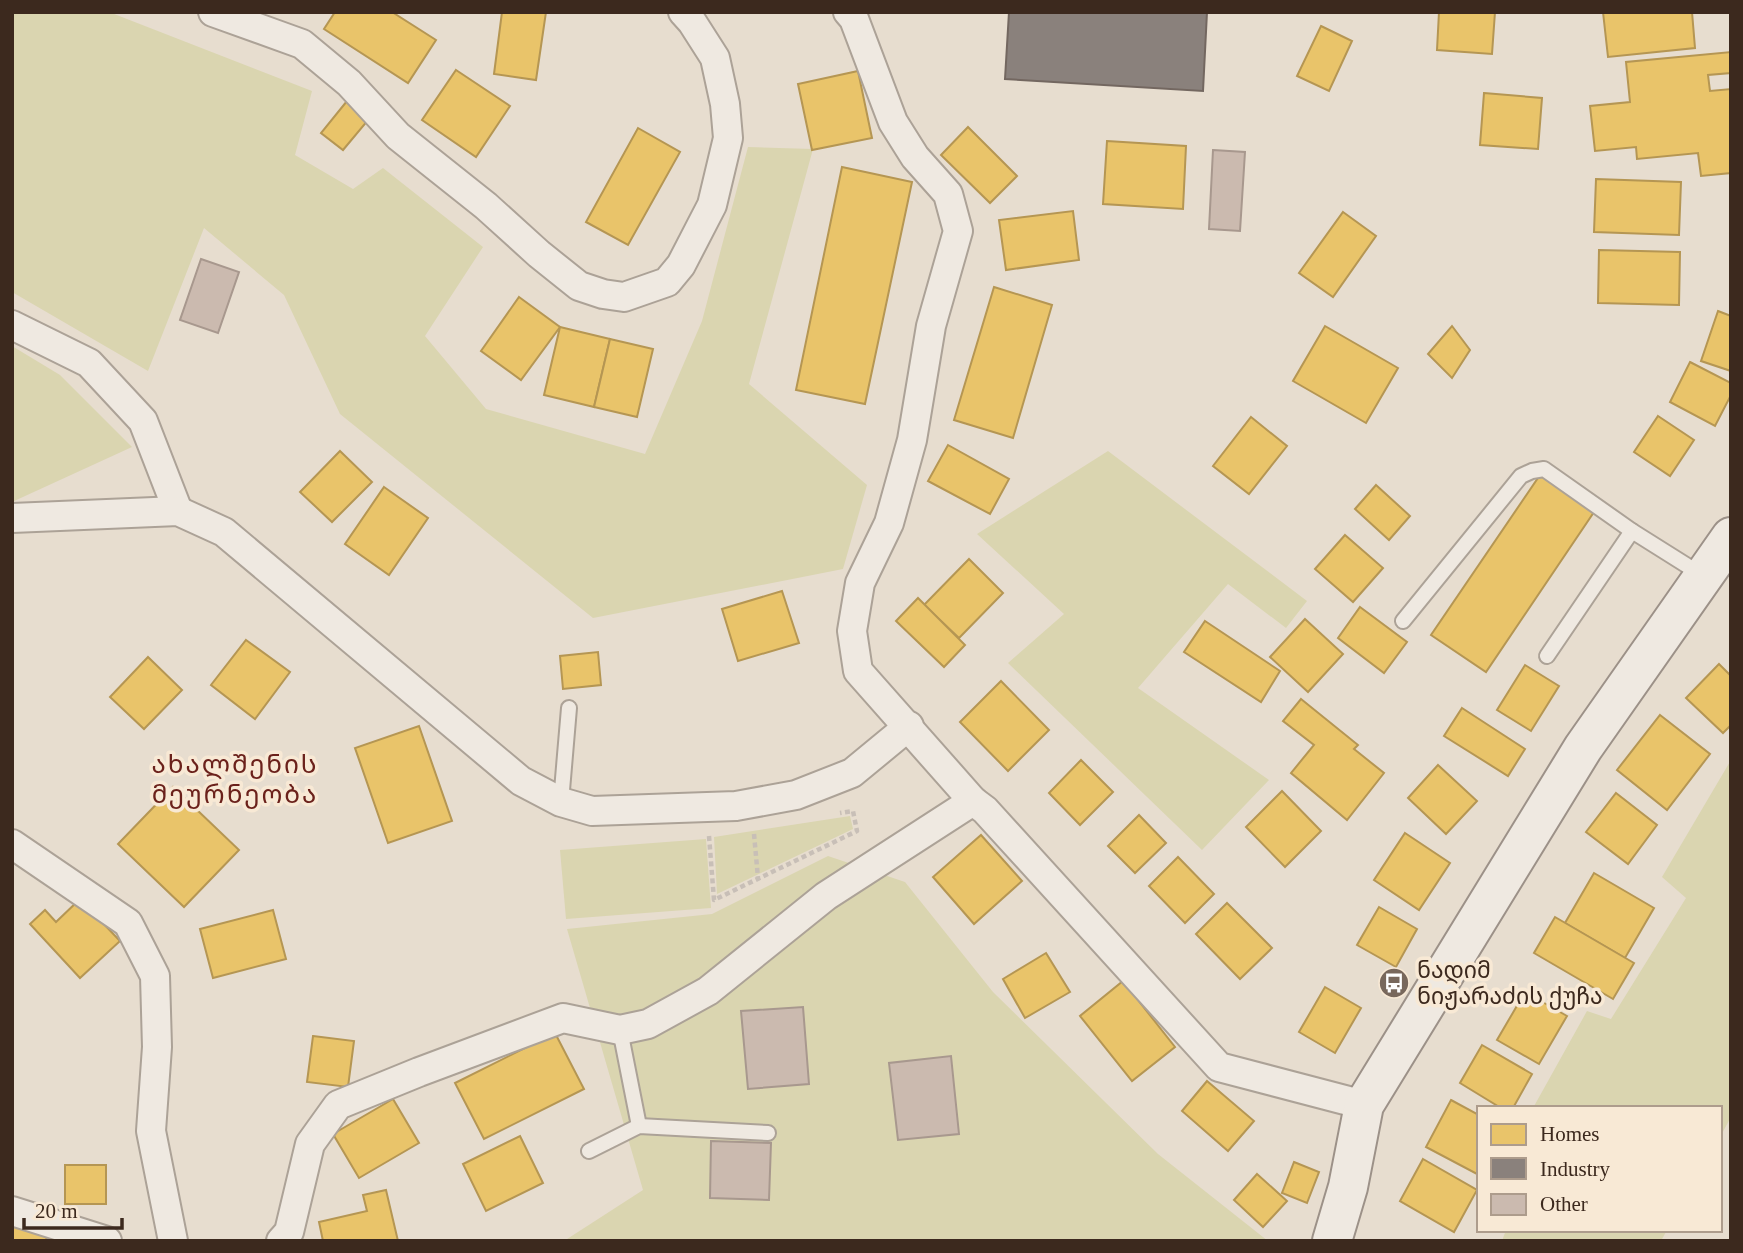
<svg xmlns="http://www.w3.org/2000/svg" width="1743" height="1253" viewBox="0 0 1743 1253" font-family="'Times New Roman','Noto Sans Georgian',serif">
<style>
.green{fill:#dad5b0}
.homes{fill:#e9c46a;stroke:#b59653;stroke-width:2}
.industry{fill:#8a817c;stroke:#736760;stroke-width:2}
.building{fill:#cbbaaf;stroke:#a8988e;stroke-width:2}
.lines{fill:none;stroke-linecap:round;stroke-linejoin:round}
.lane-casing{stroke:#aca297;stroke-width:18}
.street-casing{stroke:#aca297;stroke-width:32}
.secondary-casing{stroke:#9c9188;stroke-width:42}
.path{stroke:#c8bfb7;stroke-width:4.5;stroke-dasharray:5 3.5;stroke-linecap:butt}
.lane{stroke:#efe9e1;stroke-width:14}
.street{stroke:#efe9e1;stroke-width:28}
.secondary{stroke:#efe9e1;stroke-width:38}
.labels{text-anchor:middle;stroke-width:7;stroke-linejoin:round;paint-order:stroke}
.poi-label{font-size:23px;fill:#3c291e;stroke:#f8e9d5;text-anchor:start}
.quarter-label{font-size:26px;letter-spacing:2px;fill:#6b211b;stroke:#f8e9d5}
</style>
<rect width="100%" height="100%" fill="#e7ddcf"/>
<g class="green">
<path d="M12 12H109L312 91 295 155 353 189 383 168 483 247 425 336 486 409 645 454 702 321 748 147 813 149 749 384 867 485 843 569 593 618 340 414 284 295 204 228 148 371 12 292Z"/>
<path d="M12 346 60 375 132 447 12 502Z"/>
<path d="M1108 451 1307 601 1286 628 1228 584 1138 688 1269 780 1202 850 1008 663 1064 614 977 534Z"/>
<path d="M1731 760V1117L1720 1137V1108H1533L1587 1011 1611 1019 1686 898 1662 877Z"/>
<path d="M850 816 853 829 717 894 714 837Z"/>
<path d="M706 839 711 908 566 919 560 850Z"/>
<path d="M828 856 905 882 993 992 1158 1154 1268 1241H564L643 1190 567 929 712 914Z"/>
<path d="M1506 1230H1667L1661 1241H1502Z"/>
</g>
<g class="homes">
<path d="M335 12H392L436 40 408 83 324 29Z"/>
<path d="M502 12H546L536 80 494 74Z"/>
<path d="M1439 12H1495L1492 54 1437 50Z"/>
<path d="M1603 12H1692L1695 48 1608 57Z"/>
<path d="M1321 26 1352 41 1329 91 1297 76Z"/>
<path d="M1731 52V73L1708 75 1710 91 1731 89V173L1701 176 1698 153 1637 159 1636 147 1595 151 1590 106 1630 102 1626 62Z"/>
<path d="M456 70 510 106 476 157 422 120Z"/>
<path d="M858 71 872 138 812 150 798 84Z"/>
<path d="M1484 93 1542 98 1538 149 1480 145Z"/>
<path d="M347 101 369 119 343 150 321 133Z"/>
<path d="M968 127 1017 176 990 203 941 155Z"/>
<path d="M638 128 680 152 628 245 586 222Z"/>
<path d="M1107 141 1186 146 1183 209 1103 204Z"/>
<path d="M842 167 912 182 865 404 796 390Z"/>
<path d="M1596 179 1681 182 1679 235 1594 232Z"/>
<path d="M1073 211 1079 260 1006 270 999 220Z"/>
<path d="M1343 212 1376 236 1333 297 1299 273Z"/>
<path d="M1599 250 1680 252 1679 305 1598 303Z"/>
<path d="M994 287 1052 305 1013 438 954 420Z"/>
<path d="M519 297 560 327 521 380 481 351Z"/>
<path d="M1718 311 1731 316V371L1701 361Z"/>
<path d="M1325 326 1398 368 1366 423 1293 381Z"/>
<path d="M1452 326 1470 350 1452 378 1428 354Z"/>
<path d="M560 327 610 339 594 407 544 395Z"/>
<path d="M610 339 653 349 637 417 594 407Z"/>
<path d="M1690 362 1731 383V395L1715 426 1670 402Z"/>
<path d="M1658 416 1694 440 1670 476 1634 452Z"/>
<path d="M1251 417 1287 446 1249 494 1213 466Z"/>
<path d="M948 445 1009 479 990 514 928 481Z"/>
<path d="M340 451 372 482 332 522 300 492Z"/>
<path d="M1540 475 1594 512 1486 672 1431 635Z"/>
<path d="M1376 485 1410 516 1389 540 1355 509Z"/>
<path d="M384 487 428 518 389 575 345 544Z"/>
<path d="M1345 535 1383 568 1353 602 1315 569Z"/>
<path d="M969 559 1003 593 959 638 924 605Z"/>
<path d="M782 591 799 643 738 661 722 609Z"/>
<path d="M918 598 965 645 944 667 896 621Z"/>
<path d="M1360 607 1407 642 1384 673 1338 638Z"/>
<path d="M1305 619 1343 654 1308 692 1270 657Z"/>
<path d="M1205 621 1280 671 1261 702 1184 652Z"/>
<path d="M246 640 290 672 255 719 211 685Z"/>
<path d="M598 652 601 685 563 689 560 656Z"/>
<path d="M148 657 182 690 144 729 110 697Z"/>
<path d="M1719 664 1731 676V725L1723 733 1686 698Z"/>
<path d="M1525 665 1559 686 1531 731 1497 710Z"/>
<path d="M1001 681 1049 730 1008 771 960 722Z"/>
<path d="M1301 699 1358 745 1354 749 1384 773 1347 820 1291 773 1314 745 1283 721Z"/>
<path d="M1462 708 1525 749 1508 776 1444 736Z"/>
<path d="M1660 715 1710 754 1667 810 1617 770Z"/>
<path d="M419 726 452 821 388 843 355 748Z"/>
<path d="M1081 760 1113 792 1080 825 1049 793Z"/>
<path d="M1438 765 1477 801 1446 834 1408 798Z"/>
<path d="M173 787 239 850 184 907 118 844Z"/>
<path d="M1282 791 1321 831 1285 867 1246 827Z"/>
<path d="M1616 793 1657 825 1628 864 1586 832Z"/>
<path d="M1139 815 1166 843 1135 873 1108 846Z"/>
<path d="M1405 833 1450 863 1419 910 1374 880Z"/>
<path d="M981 835 1022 881 974 924 933 877Z"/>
<path d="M1178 857 1214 894 1185 923 1149 886Z"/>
<path d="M1594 873 1654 908 1625 958 1565 923Z"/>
<path d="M80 899 120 941 80 978 30 924 45 910 56 922Z"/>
<path d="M1227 903 1272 948 1240 979 1196 934Z"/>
<path d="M1379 907 1417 929 1396 967 1357 945Z"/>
<path d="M273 910 286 959 213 978 200 929Z"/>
<path d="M1555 917 1634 963 1613 999 1534 953Z"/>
<path d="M1046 953 1070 992 1025 1018 1003 979Z"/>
<path d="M1123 981 1175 1047 1132 1081 1080 1016Z"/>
<path d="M1325 987 1361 1008 1335 1053 1299 1032Z"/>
<path d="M1525 992 1567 1016 1539 1064 1497 1040Z"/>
<path d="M555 1033 584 1089 484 1139 455 1083Z"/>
<path d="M313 1036 354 1041 348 1087 307 1082Z"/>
<path d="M1482 1045 1532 1074 1513 1108H1501L1460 1083Z"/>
<path d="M1207 1081 1254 1121 1228 1151 1182 1111Z"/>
<path d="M393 1099 419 1143 359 1178 333 1134Z"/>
<path d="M1451 1100 1479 1115V1175L1426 1147Z"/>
<path d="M520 1136 543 1183 486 1211 463 1164Z"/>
<path d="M1423 1159 1477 1190 1454 1232 1400 1201Z"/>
<path d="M1294 1162 1319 1172 1307 1203 1282 1193Z"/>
<rect x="65" y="1165" width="41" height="39"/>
<path d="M1257 1174 1287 1201 1263 1227 1234 1200Z"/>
<path d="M386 1190 398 1241H323L319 1222 367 1211 363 1195Z"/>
<path d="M12 1217 49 1223 46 1241H12Z"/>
</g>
<path class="industry" d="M1006 12H1207L1203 91 1005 79 1009 12Z"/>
<g class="building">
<path d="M1213 150 1245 152 1240 231 1209 229Z"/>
<path d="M201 259 239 272 218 333 180 320Z"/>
<path d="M803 1007 809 1084 748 1089 741 1011Z"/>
<path d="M951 1056 959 1134 898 1140 889 1063Z"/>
<path d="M711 1141 771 1143 769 1200 710 1198Z"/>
</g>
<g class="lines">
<g class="lane-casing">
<g id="lane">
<path d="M1403 621 1521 476 1532 471 1544 469 1632 531 1702 575"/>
<path d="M1547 656 1632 531"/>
<path d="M561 802 569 708"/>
<path d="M620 1030 639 1126"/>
<path d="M589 1151 639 1126 768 1133"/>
</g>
</g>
<g class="street-casing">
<g id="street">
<path d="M213 12 302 44 349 83 398 136 486 206 539 254 579 286 603 294 624 297 667 282 681 265 712 205 728 138 725 104 715 58 692 22 683 12"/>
<path d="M848 12 854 19 893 122 915 157 948 194 958 231 931 326 912 440 889 523 860 583 852 631 858 671 973 801 985 810 1219 1067 1364 1105"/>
<path d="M12 325 89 363 143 421 178 511"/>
<path d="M12 518 178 511 224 532 521 781 561 802 592 811 736 806 796 795 852 773 909 726"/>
<path d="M12 844 128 923 155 976 157 1047 151 1131 173 1241"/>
<path d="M12 1211 107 1241"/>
<path d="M281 1241 289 1232 310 1144 338 1105 419 1072 563 1018 620 1030 648 1024 708 991 826 896 973 801"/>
</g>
</g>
<g class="secondary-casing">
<path id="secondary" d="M1332 1241 1348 1187 1364 1105 1583 748 1731 537"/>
</g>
<g class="path">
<path d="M754 834 758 878"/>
<path d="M709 836 714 900 857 831 853 811 840 813"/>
</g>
<use href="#lane" class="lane"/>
<use href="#street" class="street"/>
<use href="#secondary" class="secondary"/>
</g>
<defs>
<g id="bus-disc" transform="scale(1.575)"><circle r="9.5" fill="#78685c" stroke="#f8e9d5"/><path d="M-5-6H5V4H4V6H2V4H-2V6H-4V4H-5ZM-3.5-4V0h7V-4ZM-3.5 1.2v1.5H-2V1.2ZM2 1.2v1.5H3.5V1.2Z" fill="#fff"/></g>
</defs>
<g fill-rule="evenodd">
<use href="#bus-disc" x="1394" y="983"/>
</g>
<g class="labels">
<g class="poi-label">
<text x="1417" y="978">ნადიმ<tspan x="1417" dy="26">ნიჟარაძის ქუჩა</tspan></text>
</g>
<g class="quarter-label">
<text x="235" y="773">ახალშენის<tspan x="235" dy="30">მეურნეობა</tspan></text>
</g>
</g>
<rect width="1743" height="1253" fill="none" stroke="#3c291e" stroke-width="28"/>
<rect x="1477" y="1106" width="245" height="126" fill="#f8e9d5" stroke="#ad9c8c" stroke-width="2"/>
<rect x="1491" y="1124" width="35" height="21" fill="#e9c46a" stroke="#ad9c8c" stroke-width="2"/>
<text x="1540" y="1141" font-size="21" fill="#3c291e">Homes</text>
<rect x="1491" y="1158" width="35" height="21" fill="#8a817c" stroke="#ad9c8c" stroke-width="2"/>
<text x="1540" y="1176" font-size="21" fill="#3c291e">Industry</text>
<rect x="1491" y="1194" width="35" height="21" fill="#cbbaaf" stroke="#ad9c8c" stroke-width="2"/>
<text x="1540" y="1211" font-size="21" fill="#3c291e">Other</text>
<path d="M24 1218v10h98v-10" fill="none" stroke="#3c291e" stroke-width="3.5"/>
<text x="35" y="1218" font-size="21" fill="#3c291e" stroke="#f8e9d5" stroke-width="5" paint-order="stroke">20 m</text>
</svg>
